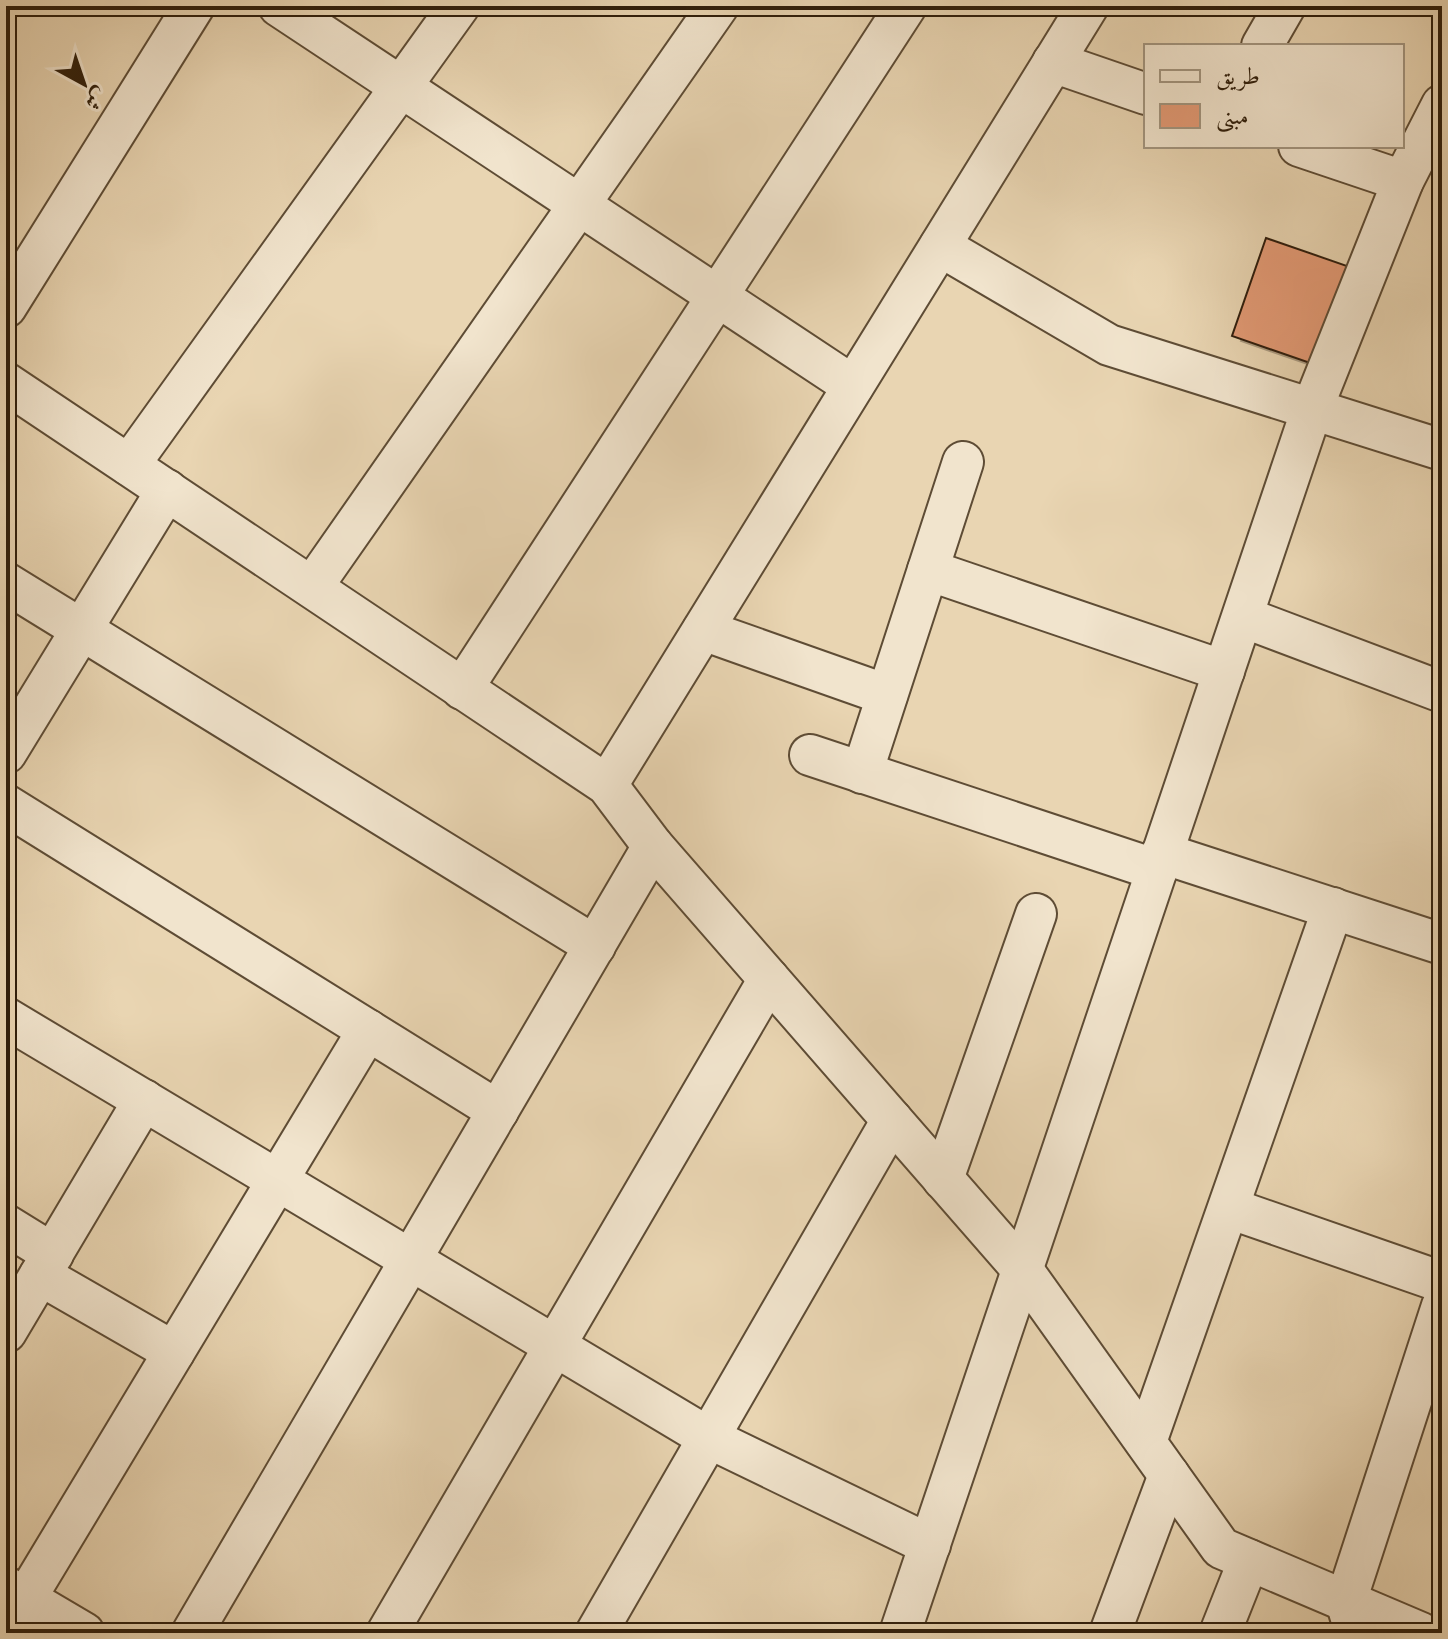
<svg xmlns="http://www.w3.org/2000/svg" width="1448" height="1639" viewBox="0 0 1448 1639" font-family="'IM FELL Double Pica',Amiri,serif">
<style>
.building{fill:#e39a75;stroke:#2f1e0b;stroke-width:2;filter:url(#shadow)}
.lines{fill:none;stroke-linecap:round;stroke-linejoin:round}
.minor-casing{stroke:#5e4c35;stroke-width:44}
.minor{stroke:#f1e4cd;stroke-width:40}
</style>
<defs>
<filter id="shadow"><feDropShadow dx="9" dy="5" stdDeviation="0" flood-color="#0004"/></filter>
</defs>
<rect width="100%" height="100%" fill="#e9d5b2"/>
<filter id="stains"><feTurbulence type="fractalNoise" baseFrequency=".0025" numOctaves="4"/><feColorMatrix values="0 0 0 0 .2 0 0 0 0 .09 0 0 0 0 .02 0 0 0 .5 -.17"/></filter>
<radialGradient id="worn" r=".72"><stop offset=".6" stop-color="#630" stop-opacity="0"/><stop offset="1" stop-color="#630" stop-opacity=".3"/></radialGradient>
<path class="building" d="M1266 238 1347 266 1313 364 1232 336Z"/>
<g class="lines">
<g class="minor-casing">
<g id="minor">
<path d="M279 6 853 386"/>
<path d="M1262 46 1285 6"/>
<path d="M1053 62 1146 94"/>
<path d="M1299 146 1403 181"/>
<path d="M940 246 1109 345 1442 450"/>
<path d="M6 307 194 6"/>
<path d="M6 383 607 785 653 846 1022 1269 1221 1548 1421 1633"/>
<path d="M129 465 459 6"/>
<path d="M928 570 1224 671"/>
<path d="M6 583 595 946"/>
<path d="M312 587 718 6"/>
<path d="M1243 617 1442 692"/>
<path d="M703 630 887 695"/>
<path d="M462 689 906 6"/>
<path d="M6 753 167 490"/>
<path d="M810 755 1157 870"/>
<path d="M862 773 963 462"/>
<path d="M607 785 1088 6"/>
<path d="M6 805 498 1111"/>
<path d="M1162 853 1442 944"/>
<path d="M6 1018 709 1438 930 1545"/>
<path d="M943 1179 1036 914"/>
<path d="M1229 1208 1442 1282"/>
<path d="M6 1225 53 1254"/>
<path d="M40 1275 174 1352"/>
<path d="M6 1332 144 1100"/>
<path d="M1146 1442 1333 908"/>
<path d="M6 1587 84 1633"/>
<path d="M1353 1625 1346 1601 1442 1306"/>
<path d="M9 1626 368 1030"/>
<path d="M192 1633 653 846"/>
<path d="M387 1633 769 979"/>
<path d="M596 1633 892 1120"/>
<path d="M900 1633 1312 409 1403 181 1442 105"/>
<path d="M1110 1633 1169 1475"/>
<path d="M1220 1633 1249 1560"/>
</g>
</g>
<use href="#minor" class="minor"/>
</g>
<rect width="1448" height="1639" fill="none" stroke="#e9d5b2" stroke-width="32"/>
<rect x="8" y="8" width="1432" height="1623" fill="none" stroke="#2f1e0b" stroke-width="4"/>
<rect x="16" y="16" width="1416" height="1607" fill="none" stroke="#2f1e0b" stroke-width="2"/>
<rect x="1144" y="44" width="260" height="104" fill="#f1e4cd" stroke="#a3957f" stroke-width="2"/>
<rect x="1160" y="70" width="40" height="12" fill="#f1e4cd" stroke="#a3957f" stroke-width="2"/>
<text x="1216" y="84" font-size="24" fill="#2f1e0b">طريق</text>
<rect x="1160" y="104" width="40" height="24" fill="#e39a75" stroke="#a3957f" stroke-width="2"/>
<text x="1216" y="124" font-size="24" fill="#2f1e0b">مبنى</text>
<g transform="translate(84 84) rotate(140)" stroke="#f1e4cd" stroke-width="6" paint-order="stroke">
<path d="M0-6L14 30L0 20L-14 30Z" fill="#2f1e0b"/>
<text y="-12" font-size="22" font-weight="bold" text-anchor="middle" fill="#2f1e0b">ش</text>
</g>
<rect width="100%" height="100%" filter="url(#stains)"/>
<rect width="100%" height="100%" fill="url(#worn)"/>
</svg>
